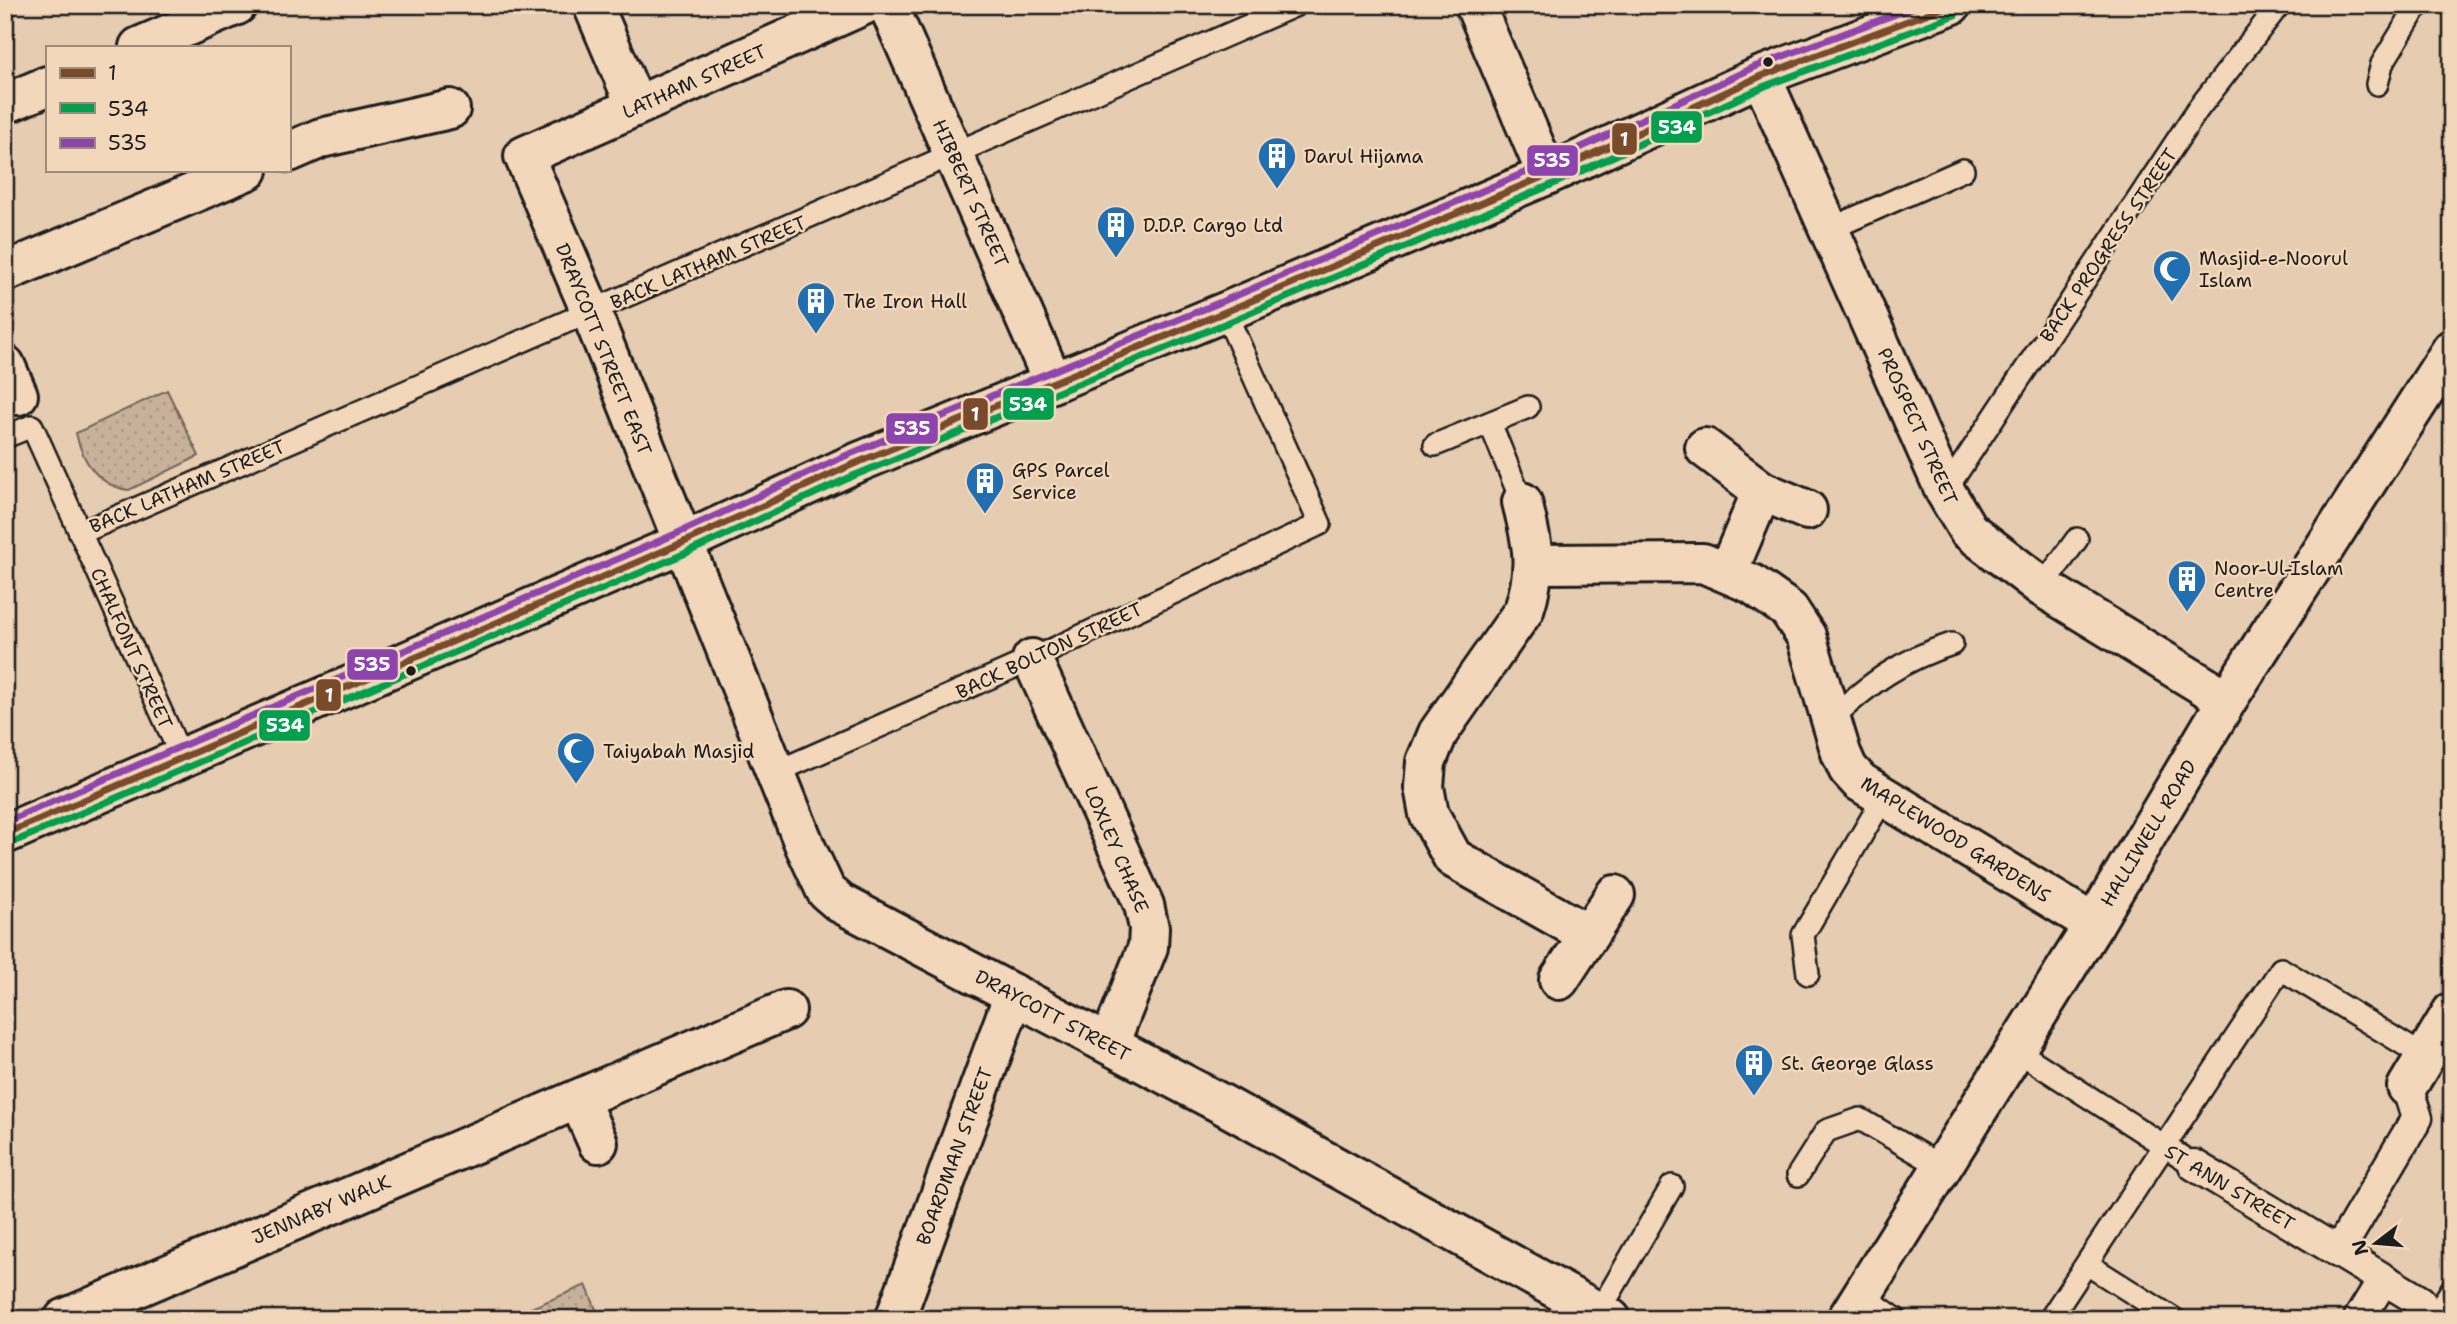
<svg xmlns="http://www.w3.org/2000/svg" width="2457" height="1324" viewBox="0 0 2457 1324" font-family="'Shantell Sans',sans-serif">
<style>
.grass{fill:url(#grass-dots);stroke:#72665c;stroke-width:2}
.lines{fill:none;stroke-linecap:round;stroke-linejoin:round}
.service-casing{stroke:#1c1c1c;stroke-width:26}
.pedestrian-casing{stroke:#1c1c1c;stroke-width:35}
.minor-casing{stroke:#1c1c1c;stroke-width:44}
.primary-casing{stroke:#1c1c1c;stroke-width:44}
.trunk-casing{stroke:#1c1c1c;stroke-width:44}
.service{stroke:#f3d7ba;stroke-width:21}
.pedestrian{stroke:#f3d7ba;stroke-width:30}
.minor{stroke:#f3d7ba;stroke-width:38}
.primary{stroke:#f3d7ba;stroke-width:38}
.trunk{stroke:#f3d7ba;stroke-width:38}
.bus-1-casing{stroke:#f3d7ba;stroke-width:12}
.bus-2-casing{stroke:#f3d7ba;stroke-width:12}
.bus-3-casing{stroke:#f3d7ba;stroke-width:12}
.bus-1{stroke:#7a4b2a;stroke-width:7}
.bus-2{stroke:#019f4e;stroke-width:7}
.bus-3{stroke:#8e44ad;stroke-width:7}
.bus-dot{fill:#1c1c1c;stroke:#f3d7ba;stroke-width:2.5}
.labels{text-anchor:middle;stroke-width:5;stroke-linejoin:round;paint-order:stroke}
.street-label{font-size:19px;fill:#1c1c1c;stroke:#f3d7ba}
.poi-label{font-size:19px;fill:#1c1c1c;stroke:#f3d7ba;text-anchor:start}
.line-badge{stroke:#f3d7ba;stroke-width:2.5}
.badge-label{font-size:19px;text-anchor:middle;font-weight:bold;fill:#fff}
</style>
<defs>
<pattern id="grass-dots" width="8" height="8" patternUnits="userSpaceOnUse" patternTransform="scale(1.75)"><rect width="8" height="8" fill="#c8b19b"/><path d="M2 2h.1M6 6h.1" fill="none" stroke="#ab9885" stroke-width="1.8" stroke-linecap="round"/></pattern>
</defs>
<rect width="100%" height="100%" fill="#e6ccb0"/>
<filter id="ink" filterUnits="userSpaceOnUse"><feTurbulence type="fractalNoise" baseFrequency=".0143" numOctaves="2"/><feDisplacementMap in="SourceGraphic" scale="14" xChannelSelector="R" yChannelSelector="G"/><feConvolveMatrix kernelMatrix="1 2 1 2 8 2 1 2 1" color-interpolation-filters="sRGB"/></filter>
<g filter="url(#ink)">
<g class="grass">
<path d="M167 390 199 456 129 490C98 486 82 461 76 433Z"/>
<path d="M586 1285 600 1319H505Z"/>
</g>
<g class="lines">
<g class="service-casing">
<g id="service">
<path d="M2377 84 2382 64 2418 5"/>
<path d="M1830 229 1963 170"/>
<path d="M1490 423 1522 502"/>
<path d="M5 437 32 426 181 756"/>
<path d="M1435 445 1528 407"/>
<path d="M1945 491 2198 109 2279 5"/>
<path d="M80 533 1296 5"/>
<path d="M2042 587 2077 539"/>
<path d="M1831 719C1870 683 1901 660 1952 644"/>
<path d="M776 772 1032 659 1320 524 1225 312"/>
<path d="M1808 974 1803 935 1884 797"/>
<path d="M2016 1050 2194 1165"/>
<path d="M1798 1175 1826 1131 1860 1119 1942 1167"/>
<path d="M2087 1264 2174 1319"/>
<path d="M1862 1295 1896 1319"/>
<path d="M2420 1301 2447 1319"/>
<path d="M2437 1313 2452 1289"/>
<path d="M1595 1319 1672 1186"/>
<path d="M2050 1319 2281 969 2425 1057"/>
</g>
</g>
<g class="pedestrian-casing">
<g id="pedestrian">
<path d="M2194 1165 2420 1301"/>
<path d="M2338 1252 2417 1118 2407 1087"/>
<path d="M2359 1319 2383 1280"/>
</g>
</g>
<g class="minor-casing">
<g id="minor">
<path d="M593 5 636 106"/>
<path d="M864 5 524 156 591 312 805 846 826 891 840 903 1220 1103 1611 1319"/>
<path d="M888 5 1053 382"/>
<path d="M1475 5 1547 175"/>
<path d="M139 47 237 5"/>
<path d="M1761 76 1945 491 1968 530 2042 587 2227 700"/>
<path d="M5 104 47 86"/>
<path d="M289 152 321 138 450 109"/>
<path d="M5 272 248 170"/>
<path d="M5 365 18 395"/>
<path d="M1705 448 1762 491 1807 510"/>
<path d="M1522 502C1533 545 1538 567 1524 610L1438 733 1426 762 1424 787 1429 814 1453 858 1589 935"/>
<path d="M1535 564 1703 563 1752 584 1789 610 1806 636 1841 753 1848 769 1860 782 2094 924"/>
<path d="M1728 571 1762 491"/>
<path d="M1032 659 1144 905 1149 928 1148 947 1109 1044"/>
<path d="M1559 980 1615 895"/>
<path d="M2407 1087 2452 1012"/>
<path d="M579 1100 598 1143"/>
<path d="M64 1319 786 1010"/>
<path d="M895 1319 1014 994"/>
</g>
</g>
<g class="primary-casing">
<path id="primary" d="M1847 1319 2094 924 2227 700 2452 349"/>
</g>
<g class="trunk-casing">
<path id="trunk" d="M5 834 682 543 849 466 1225 312 1547 175 1761 76 1951 5"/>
</g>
<use href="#service" class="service"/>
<use href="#pedestrian" class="pedestrian"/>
<use href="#minor" class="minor"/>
<use href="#primary" class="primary"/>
<use href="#trunk" class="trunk"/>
<g class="bus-1-casing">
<path id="bus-1" d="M5 834 682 543 849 466 1225 312 1547 175 1761 76 1950 5"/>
</g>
<g class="bus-2-casing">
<path id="bus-2" d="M9 844 686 553 853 476 1229 322 1551 185 1765 86 1955 15"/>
</g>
<g class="bus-3-casing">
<path id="bus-3" d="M5 822 678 533 845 456 1221 302 1543 165 1757 66 1920 5"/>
</g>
<use href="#bus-1" class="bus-1"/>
<use href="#bus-2" class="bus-2"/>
<use href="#bus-3" class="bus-3"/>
</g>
</g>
<defs>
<g id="building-pin" transform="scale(2.0125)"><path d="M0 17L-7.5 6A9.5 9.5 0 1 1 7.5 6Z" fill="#1f6fb2" stroke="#f3d7ba"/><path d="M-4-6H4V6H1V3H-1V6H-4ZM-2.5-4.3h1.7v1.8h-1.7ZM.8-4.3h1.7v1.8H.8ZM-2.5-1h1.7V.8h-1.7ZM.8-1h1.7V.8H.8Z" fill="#fff"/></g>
<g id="mosque-pin" transform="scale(2.0125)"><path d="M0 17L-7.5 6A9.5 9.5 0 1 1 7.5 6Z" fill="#1f6fb2" stroke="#f3d7ba"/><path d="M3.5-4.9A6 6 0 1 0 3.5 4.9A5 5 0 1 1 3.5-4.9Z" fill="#fff"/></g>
</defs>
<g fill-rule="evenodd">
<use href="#building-pin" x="1277" y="156"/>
<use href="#building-pin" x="1116" y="225"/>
<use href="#mosque-pin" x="2172" y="269"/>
<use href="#building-pin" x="816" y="301"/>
<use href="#building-pin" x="985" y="481"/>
<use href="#building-pin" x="2187" y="579"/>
<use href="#mosque-pin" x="576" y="751"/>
<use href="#building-pin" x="1754" y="1063"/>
</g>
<g class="bus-dot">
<circle cx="1768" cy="62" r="6"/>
<circle cx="411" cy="671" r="6"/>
</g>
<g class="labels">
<g class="street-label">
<text transform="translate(694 81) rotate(-24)" y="7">LATHAM STREET</text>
<text transform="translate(971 193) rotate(66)" y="7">HIBBERT STREET</text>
<text transform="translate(2108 245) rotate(-56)" y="7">BACK PROGRESS STREET</text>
<text transform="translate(708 262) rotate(-23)" y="7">BACK LATHAM STREET</text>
<text transform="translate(604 349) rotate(68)" y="7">DRAYCOTT STREET EAST</text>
<text transform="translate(1918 426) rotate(66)" y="7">PROSPECT STREET</text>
<text transform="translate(187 486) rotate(-23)" y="7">BACK LATHAM STREET</text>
<text transform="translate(132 648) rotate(66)" y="7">CHALFONT STREET</text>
<text transform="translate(1049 650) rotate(-25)" y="7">BACK BOLTON STREET</text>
<text transform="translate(2148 833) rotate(-59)" y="7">HALLIWELL ROAD</text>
<text transform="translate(1956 839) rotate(32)" y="7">MAPLEWOOD GARDENS</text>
<text transform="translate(1117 849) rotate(67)" y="7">LOXLEY CHASE</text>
<text transform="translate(1053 1015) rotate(28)" y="7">DRAYCOTT STREET</text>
<text transform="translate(954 1156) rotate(-70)" y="7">BOARDMAN STREET</text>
<text transform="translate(2230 1187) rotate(31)" y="7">ST ANN STREET</text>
<text transform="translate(321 1209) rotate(-23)" y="7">JENNABY WALK</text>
</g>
<g class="poi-label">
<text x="1304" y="163">Darul Hijama</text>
<text x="1143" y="232">D.D.P. Cargo Ltd</text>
<text x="2199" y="265">Masjid-e-Noorul<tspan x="2199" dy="22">Islam</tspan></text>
<text x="843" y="308">The Iron Hall</text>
<text x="1012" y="477">GPS Parcel<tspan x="1012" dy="22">Service</tspan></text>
<text x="2214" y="575">Noor-Ul-Islam<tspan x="2214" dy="22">Centre</tspan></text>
<text x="603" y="758">Taiyabah Masjid</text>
<text x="1781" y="1070">St. George Glass</text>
</g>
</g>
<g class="line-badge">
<rect x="1650" y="110" width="53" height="34" rx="7" fill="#019f4e"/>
<rect x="1611" y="122" width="27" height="34" rx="7" fill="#7a4b2a"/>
<rect x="1526" y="144" width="53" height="33" rx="7" fill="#8e44ad"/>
<rect x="1002" y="387" width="53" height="34" rx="7" fill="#019f4e"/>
<rect x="962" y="397" width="27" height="34" rx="7" fill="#7a4b2a"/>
<rect x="885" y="412" width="54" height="33" rx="7" fill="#8e44ad"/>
<rect x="346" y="648" width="53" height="33" rx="7" fill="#8e44ad"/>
<rect x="315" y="678" width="27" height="34" rx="7" fill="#7a4b2a"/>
<rect x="258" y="709" width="53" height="33" rx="7" fill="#019f4e"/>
</g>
<g class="badge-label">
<text x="1677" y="134">534</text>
<text x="1624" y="146">1</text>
<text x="1552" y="167">535</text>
<text x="1028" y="411">534</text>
<text x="975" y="421">1</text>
<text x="912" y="435">535</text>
<text x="372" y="671">535</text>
<text x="329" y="702">1</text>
<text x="285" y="732">534</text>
</g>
<rect width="2457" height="1324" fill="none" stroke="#f3d7ba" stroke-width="28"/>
<rect x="14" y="14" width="2429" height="1296" fill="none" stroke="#1c1c1c" stroke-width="2.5" filter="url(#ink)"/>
<rect x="46" y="46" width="245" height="126" fill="#f3d7ba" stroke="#9d8c7b" stroke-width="2"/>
<rect x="60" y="68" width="35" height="10" fill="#7a4b2a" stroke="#9d8c7b" stroke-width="2"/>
<text x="108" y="80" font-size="21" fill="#1c1c1c">1</text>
<rect x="60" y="103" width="35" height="10" fill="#019f4e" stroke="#9d8c7b" stroke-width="2"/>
<text x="108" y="116" font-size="21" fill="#1c1c1c">534</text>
<rect x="60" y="138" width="35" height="10" fill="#8e44ad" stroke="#9d8c7b" stroke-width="2"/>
<text x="108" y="150" font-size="21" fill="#1c1c1c">535</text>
<g transform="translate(2376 1243) rotate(254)" stroke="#f3d7ba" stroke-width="5" paint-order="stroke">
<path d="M0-5L12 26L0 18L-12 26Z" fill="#1c1c1c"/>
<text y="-10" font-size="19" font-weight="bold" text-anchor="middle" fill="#1c1c1c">N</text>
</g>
</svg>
